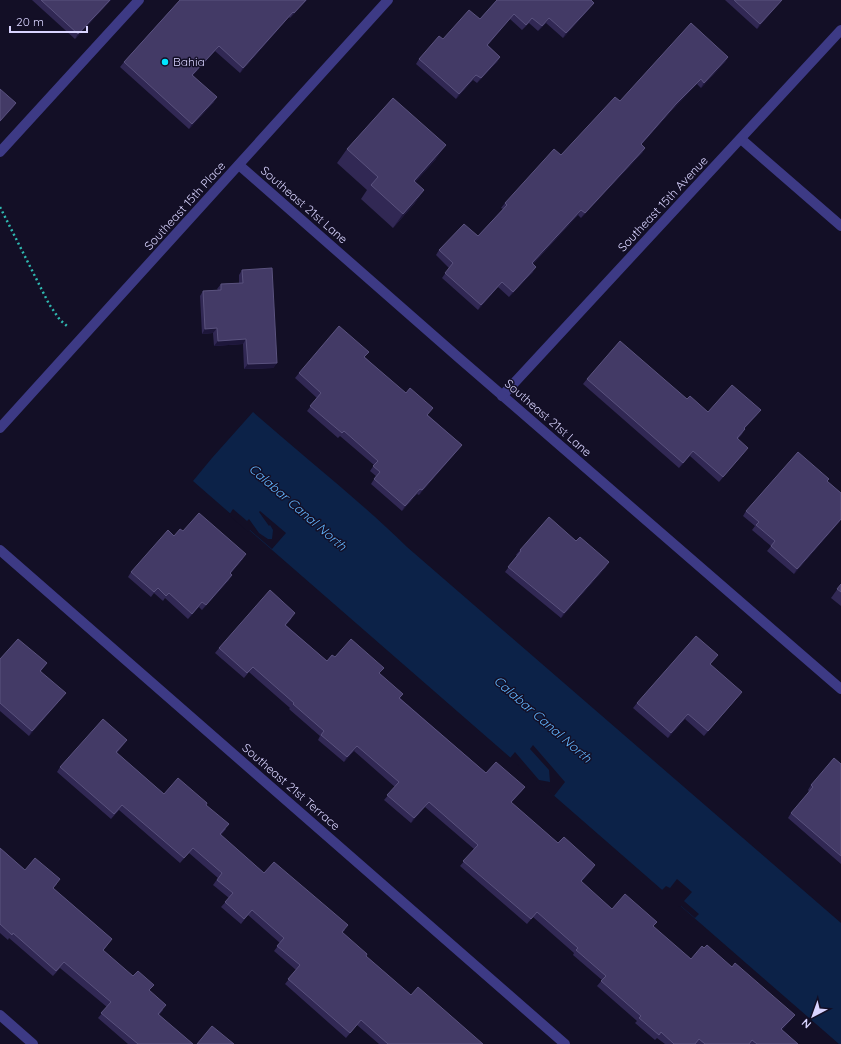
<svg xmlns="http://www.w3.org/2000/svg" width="841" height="1044" viewBox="0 0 841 1044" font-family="Quicksand,sans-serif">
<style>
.water{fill:#0c2248}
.pier{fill:#130f26}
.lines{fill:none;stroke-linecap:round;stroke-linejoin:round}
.path{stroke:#2fb8b0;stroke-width:2.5;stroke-dasharray:2 3;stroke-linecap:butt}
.lane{stroke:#3d3a85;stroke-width:10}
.street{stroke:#3d3a85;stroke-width:10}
.wall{fill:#312854}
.shaded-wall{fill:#1d163a}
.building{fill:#433a66;stroke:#5a527e}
.poi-dot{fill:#00e5ff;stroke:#130f26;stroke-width:1.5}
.labels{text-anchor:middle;stroke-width:3;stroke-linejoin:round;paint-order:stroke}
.poi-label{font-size:12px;fill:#d9d4ff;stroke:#130f26;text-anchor:start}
.street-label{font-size:12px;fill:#d9d4ff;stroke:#130f26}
.water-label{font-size:13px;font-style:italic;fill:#62b6ff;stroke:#130f26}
</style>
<rect width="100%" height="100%" fill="#130f26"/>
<path class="water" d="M253 412C304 457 358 499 407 547L841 923V1044H839L193 481 212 458Z"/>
<g class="pier">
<path d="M233 509 247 521 249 519 259 533 268 539H272L273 530 270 525 269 526 259 512 260 511 286 533 272 549 250 530 248 532 229 515Z"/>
<path d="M533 745 565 782 554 796 510 758 515 752 539 780 550 782 549 770 530 749Z"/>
<path d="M677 879 692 892 684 901 699 914 695 918 681 906 679 907 661 891 666 886 670 888Z"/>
</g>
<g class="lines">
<path class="path" d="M0 207 49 304 60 320 67 326"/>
<path class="lane" d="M0 152 139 0"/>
<g class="street">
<path d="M741 139 841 226"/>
<path d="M239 165 459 358 841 689"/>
<path d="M502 396 841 30"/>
<path d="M0 428 388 0"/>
<path d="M0 550 565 1044"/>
<path d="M0 1015 33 1044"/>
</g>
</g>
<g class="wall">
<path d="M32 0H111L75 39Z"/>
<path d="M180 0H307L290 18 289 17 240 73 215 51 193 75 214 102 189 129 120 67 124 62Z"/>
<path d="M497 0 590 8 563 38 546 23 538 31 529 23 522 30 510 19 488 45 500 57 497 62 477 83 473 80 456 99 416 64 419 59 443 39 480 19Z"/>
<path d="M725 0H782L757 29Z"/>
<path d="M728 57 725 62 701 88 697 84 673 109 641 145 645 148 642 153 581 218 578 215 533 264V272L509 297 498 287 478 310 442 278 449 268 436 255 439 250 478 236 503 209 501 208 505 203 561 155 620 101Z"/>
<path d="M347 149 436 159 415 182 424 190 414 204 393 228 361 199 367 190 337 163Z"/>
<path d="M242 270 277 363 273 368 244 369 243 344 214 346 213 333 202 334 200 296 203 291 218 290 217 289 221 284 239 283V275Z"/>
<path d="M365 357 428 415 462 445 458 450 419 495 417 494 402 511 371 484 376 476 370 471 374 465 340 436 338 438 307 411 317 398 295 378 299 373Z"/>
<path d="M587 379 687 399 708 412 757 415 745 428 742 434 738 439 744 453 719 482 690 456 679 468 583 384Z"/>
<path d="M827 481 841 493V520L794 574 767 551 771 546 752 530 755 526 743 516 746 511Z"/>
<path d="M183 531 243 559 231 573 229 580 202 610 199 607 188 619 165 598 163 601 154 593 151 597 128 577 131 572 174 536Z"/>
<path d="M576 541 606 567 561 618 505 572 517 556 516 555 520 550Z"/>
<path d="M841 584V606L831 598Z"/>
<path d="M292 618 286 625 327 661 335 657 380 674 403 694 400 698 486 773 525 787 521 792 511 803 558 843 592 870 581 882 612 909 653 927 691 959 704 948 732 967 795 1015 791 1020 782 1030 798 1044H665L657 1038 655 1040 635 1023 637 1021 597 986 602 980 573 955 574 953 533 917 527 924 460 866 474 849 425 807 411 823 384 800 395 787 354 751 344 762 318 740 320 736 289 709 290 708 249 672 244 678 215 653 219 648Z"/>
<path d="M0 659 47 663 41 671 62 698 29 736 0 711Z"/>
<path d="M714 660 710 665 742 692 738 697 704 736 685 719 668 738 633 708 637 703Z"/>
<path d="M127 740 117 753 164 794 206 805 226 829 221 835 264 873 345 930 342 933 366 956 411 995 483 1044H379L357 1025 346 1038 285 984 296 970 274 951 280 943 248 915 241 924 221 907 229 898 213 885 218 878 189 853 180 863 119 810 111 819 57 772 60 767Z"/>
<path d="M841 764V864L788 818 791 813 809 792 808 790 811 785Z"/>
<path d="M0 848 25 870 57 884 53 888 112 939 103 951 149 991 163 1010 159 1015 193 1044H128L98 1018 107 1007 60 968 53 976 9 938 8 940 0 933Z"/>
</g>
<g class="shaded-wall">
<path d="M110 0H111L75 39 78 34Z"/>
<path d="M306 0H307L290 18 294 13Z"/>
<path d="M782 0 780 3 757 29 760 24Z"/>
<path d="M594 3 590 8 563 38 566 33Z"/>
<path d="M293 12 289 17 240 73 243 68Z"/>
<path d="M514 14 510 19 484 50 487 45Z"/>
<path d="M549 18 546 23 538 31 542 26Z"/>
<path d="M219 46 215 51 189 80 192 75Z"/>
<path d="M500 57 497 62 477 83 481 78Z"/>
<path d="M728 57 725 62 701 88 704 83Z"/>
<path d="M476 75 473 80 456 99 459 94Z"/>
<path d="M701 79 697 84 673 109 637 149 641 144 676 104Z"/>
<path d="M217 97 214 102 189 129 192 124Z"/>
<path d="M16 103 13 108 0 122V121Z"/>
<path d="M446 145 436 159 404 195 414 181Z"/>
<path d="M645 148 642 153 581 218 585 213Z"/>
<path d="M424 190 414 204 393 228 403 214Z"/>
<path d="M581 210 578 215 529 268 532 263Z"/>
<path d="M536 267 533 272 509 297 513 292Z"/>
<path d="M502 282 498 287 478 310 481 305Z"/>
<path d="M217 328 213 333 202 334 205 329Z"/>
<path d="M246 339 243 344 214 346 218 341Z"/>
<path d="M277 363 273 368 244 369 248 364Z"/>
<path d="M761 410 757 415 741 433 744 428Z"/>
<path d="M462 445 458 450 419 495 422 490Z"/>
<path d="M693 451 690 456 679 468 683 463Z"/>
<path d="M420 489 417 494 402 511 405 506Z"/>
<path d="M841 519V520L794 574 797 569Z"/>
<path d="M246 554 243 559 227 578 230 573Z"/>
<path d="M609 562 606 567 561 618 564 613Z"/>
<path d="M232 575 229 580 202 610 206 605Z"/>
<path d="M202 602 199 607 188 619 192 614Z"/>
<path d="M742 692 738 697 704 736 708 731Z"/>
<path d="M66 693 62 698 29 736 32 731Z"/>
<path d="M688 714 685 719 668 738 671 733Z"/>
<path d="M357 746 354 751 344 762 347 757Z"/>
<path d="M525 787 521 792 507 807 511 802Z"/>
<path d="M429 802 425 807 411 823 414 818Z"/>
<path d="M595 865 592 870 577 886 581 881Z"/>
<path d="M795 1015 791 1020 778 1034 781 1029Z"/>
</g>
<g class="building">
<path d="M41 0H110L78 34Z"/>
<path d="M180 0H306L294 13 293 12 243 68 219 46 192 75 217 97 192 124 124 62Z"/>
<path d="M497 0H591L594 3 566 33 549 18 542 26 532 18 526 25 514 14 487 45 500 57 481 78 476 75 459 94 419 59 439 36 443 39 469 10 480 19Z"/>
<path d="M734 0H782L760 24Z"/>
<path d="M691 23 728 57 704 83 701 79 676 104 641 144 645 148 585 213 581 210 532 263 536 267 513 292 502 282 481 305 445 273 453 263 439 250 464 224 478 236 507 205 505 203 554 149 561 155 615 97 620 101Z"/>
<path d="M0 89 16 103 0 121Z"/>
<path d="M393 98 446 145 414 181 424 190 403 214 371 185 378 177 347 149Z"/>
<path d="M272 268 277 363 248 364 246 339 218 341 217 328 205 329 203 291 221 290V284L243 283 242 270Z"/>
<path d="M339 326 369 352 364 357 406 393 410 388 433 408 427 415 462 445 422 490 420 489 405 506 374 479 380 472 373 466 378 461 344 431 342 433 310 406 321 393 299 373Z"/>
<path d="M620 341 687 399 690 396 708 412 732 385 761 410 744 428 745 429 737 438 748 448 723 477 693 451 683 463 587 379Z"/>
<path d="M798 452 829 479 827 481 841 493V519L797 569 771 546 775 541 756 525 759 522 746 511Z"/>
<path d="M199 513 246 554 230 573 232 575 206 605 202 602 192 614 169 593 166 596 158 588 154 592 131 572 168 530 174 536 180 529 183 531Z"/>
<path d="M549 517 576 541 580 537 609 562 564 613 508 567 521 551 520 550Z"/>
<path d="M841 584V592L837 589Z"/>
<path d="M270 590 295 613 285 625 327 661 332 655 335 657 351 639 384 668 379 673 403 694 399 698 486 773 496 762 525 787 511 802 558 843 564 837 595 865 581 881 612 909 625 894 657 922 653 926 691 959 702 946 704 948 707 945 732 967 735 963 795 1015 781 1029 798 1044H757L752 1040 749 1044H705L699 1039 695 1044H674L661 1032 659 1035 639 1018 641 1016 601 981 606 976 576 950 578 948 537 912 531 919 463 861 478 845 429 802 414 818 387 795 399 782 357 746 347 757 321 735 324 731 293 704 294 703 253 667 247 673 219 648Z"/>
<path d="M696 636 718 655 710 664 742 692 708 731 688 714 671 733 637 703Z"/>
<path d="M18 639 47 663 40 671 66 693 32 731 0 703V659Z"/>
<path d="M103 719 127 740 116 752 164 794 178 778 207 803 206 805 229 824 220 834 264 873 274 862 348 925 342 932 367 954 366 956 411 995 418 987 483 1044H388L361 1020 350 1033 288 979 300 965 277 946 284 938 252 910 244 919 225 902 233 893 217 880 222 873 193 848 184 858 122 805 114 814 60 767Z"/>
<path d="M834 758 841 764V856L791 813 813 787 811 785Z"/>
<path d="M0 848 25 870 35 858 60 879 53 888 112 939 103 950 133 976 138 971 154 985 149 990 166 1005 158 1014 193 1044H138L101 1013 111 1002 64 962 56 971 13 933 12 935 0 924Z"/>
<path d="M212 1026 234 1044H197Z"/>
</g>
<circle class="poi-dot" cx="165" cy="62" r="4"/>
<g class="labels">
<g class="poi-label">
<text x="173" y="66">Bahia</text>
</g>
<g class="street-label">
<text transform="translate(663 204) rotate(-47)" y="4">Southeast 15th Avenue</text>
<text transform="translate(304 205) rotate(41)" y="4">Southeast 21st Lane</text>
<text transform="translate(185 206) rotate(-48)" y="4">Southeast 15th Place</text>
<text transform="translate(548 418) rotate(41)" y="4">Southeast 21st Lane</text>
<text transform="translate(291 787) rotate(41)" y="4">Southeast 21st Terrace</text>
</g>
<g class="water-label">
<text transform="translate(298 507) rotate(41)" y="5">Calabar Canal North</text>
<text transform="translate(543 719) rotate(41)" y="5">Calabar Canal North</text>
</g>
</g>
<g transform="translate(813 1016) rotate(221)" stroke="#130f26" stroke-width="3" paint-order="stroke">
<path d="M0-3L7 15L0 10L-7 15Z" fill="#d9d4ff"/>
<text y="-6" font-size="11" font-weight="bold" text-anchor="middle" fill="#d9d4ff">N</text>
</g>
<path d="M10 26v6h77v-6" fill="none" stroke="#d9d4ff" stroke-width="2"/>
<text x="16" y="26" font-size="12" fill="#d9d4ff" stroke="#130f26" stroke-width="3" paint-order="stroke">20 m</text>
</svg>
